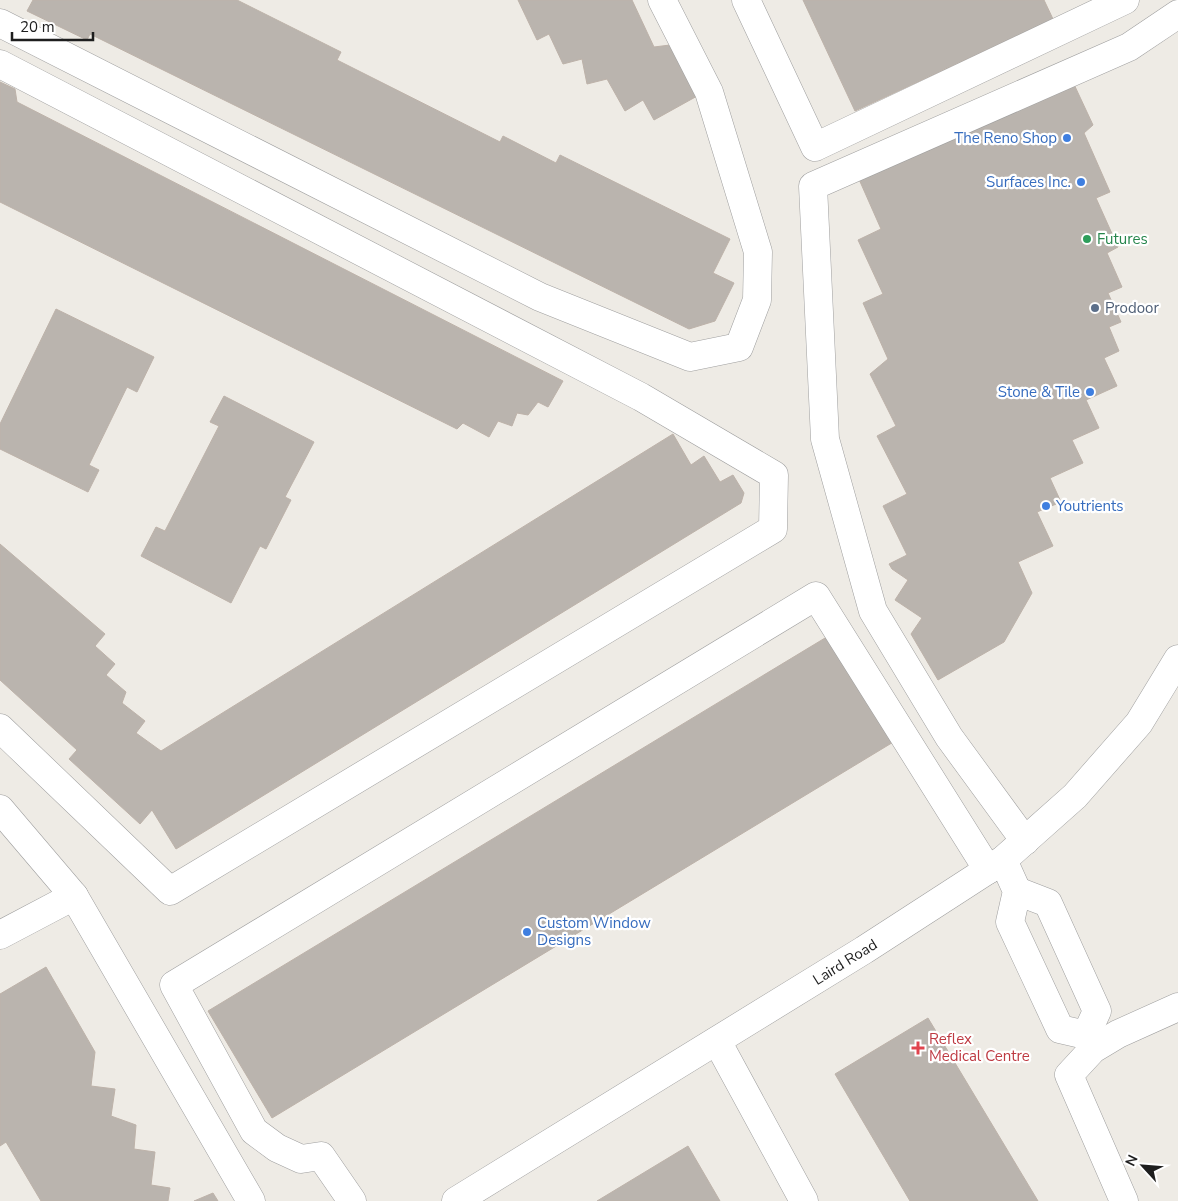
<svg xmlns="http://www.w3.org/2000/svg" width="1178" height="1201" viewBox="0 0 1178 1201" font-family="'Nunito Sans',sans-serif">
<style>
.building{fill:#bab4ae;stroke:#bdb2a9}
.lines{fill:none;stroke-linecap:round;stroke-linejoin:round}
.minor-casing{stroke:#9f9f9f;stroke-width:29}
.minor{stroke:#fff;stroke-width:28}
.shop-dot{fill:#3f7fe0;stroke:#fff;stroke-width:2}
.leisure-dot{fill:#2e9e5b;stroke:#fff;stroke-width:2}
.service-dot{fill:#5c6f8a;stroke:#fff;stroke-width:2}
.health-dot{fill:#e0444e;stroke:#fff;stroke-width:2}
.labels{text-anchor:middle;stroke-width:4.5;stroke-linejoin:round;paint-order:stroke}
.shop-label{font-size:15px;fill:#366cbe;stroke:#fff;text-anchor:end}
.leisure-label{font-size:15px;fill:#27864d;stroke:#fff;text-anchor:start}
.service-label{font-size:15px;fill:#4e5e75;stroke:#fff;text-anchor:start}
.street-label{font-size:15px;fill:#1e1e1e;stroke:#fff}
.health-label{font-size:15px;fill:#be3a42;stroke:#fff;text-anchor:start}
</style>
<rect width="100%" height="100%" fill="#eeebe5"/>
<g class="building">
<path d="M33 0H237L341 52 337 60 500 142 503 136 556 163 560 155 730 239 713 273 734 283 715 321 689 329 90 34 87 40 27 11Z"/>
<path d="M518 0H632L654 47 670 45 699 95 654 120 643 100 625 111 607 79 587 84 582 59 563 64 549 34 537 40Z"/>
<path d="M803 0H1044L1053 19 855 111Z"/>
<path d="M1072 80 1093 125 1084 133 1110 192 1096 198 1118 247 1107 253 1122 287 1108 293 1121 322 1109 327 1119 351 1104 358 1117 386 1086 400 1099 428 1072 440 1083 463 1050 478 1061 502 1037 512 1053 546 1018 562 1032 593 1004 642 938 680 911 634 922 618 895 600 908 580 892 569 889 564 907 555 883 506 907 494 877 436 896 426 870 374 888 359 863 303 883 294 858 240 881 229 858 177Z"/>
<path d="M0 82 15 89 17 102 563 381 548 407 538 402 528 415 517 413 512 426 498 421 489 437 463 423 457 429 0 202Z"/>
<path d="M56 309 154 357 137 392 127 387 89 465 99 470 88 492 0 449V424Z"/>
<path d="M224 396 314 442 285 497 291 500 266 549 260 546 231 603 141 556 156 527 165 531 219 426 210 422Z"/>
<path d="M673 434 691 465 704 456 720 482 733 475 744 493 741 503 176 849 152 810 140 824 69 759 77 750 0 680V544L105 634 95 646 115 664 106 675 126 692 122 703 145 721 136 733 161 751Z"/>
<path d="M830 635 895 741 272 1118 208 1011Z"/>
<path d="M46 967 95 1052 91 1086 115 1089 111 1116 136 1125 134 1149 155 1152 151 1185 170 1188 168 1201H41L6 1142 0 1146V994Z"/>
<path d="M928 1018 1038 1201H910L835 1074Z"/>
<path d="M688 1146 720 1201H597Z"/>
<path d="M213 1193 218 1201H194Z"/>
</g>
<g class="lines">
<g class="minor-casing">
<g id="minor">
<path d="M746 0 815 147 1125 0"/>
<path d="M0 23 540 297 690 357 739 347 757 300 758 252 709 92 662 0"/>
<path d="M0 64 641 397 774 475 773 529 170 891 0 728"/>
<path d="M0 809 74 896 0 935"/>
<path d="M1025 841 949 737 873 611 825 439 813 186 1129 47 1178 14"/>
<path d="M1003 860 1017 891 1010 922 1060 1029 1086 1035"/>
<path d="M1017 891 1048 903 1097 1011 1086 1035"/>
<path d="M74 896 251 1201"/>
<path d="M717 1041 804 1201"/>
<path d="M352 1201 321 1156 301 1159 277 1148 254 1131 174 985 816 596 988 870"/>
<path d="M456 1201 864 950 1003 860 1075 796 1139 723 1178 659"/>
<path d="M1124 1201 1069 1075 1093 1049 1118 1034 1178 1007"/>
</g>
</g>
<use href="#minor" class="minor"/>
</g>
<g class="shop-dot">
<circle cx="1067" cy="138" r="5"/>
<circle cx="1081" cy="182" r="5"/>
<circle cx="1090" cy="392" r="5"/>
<circle cx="1046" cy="506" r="5"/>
<circle cx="527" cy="932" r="5"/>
</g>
<circle class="leisure-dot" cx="1087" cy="239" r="5"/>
<circle class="service-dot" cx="1095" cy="308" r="5"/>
<path class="health-dot" d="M915.5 1040.5h5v5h5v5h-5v5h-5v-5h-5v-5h5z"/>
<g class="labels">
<g class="shop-label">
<text x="1057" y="143">The Reno Shop</text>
<text x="1071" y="187">Surfaces Inc.</text>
<text x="1080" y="397">Stone &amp; Tile</text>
<text x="1056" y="511" text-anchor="start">Youtrients</text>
<text x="537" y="928" text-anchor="start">Custom Window<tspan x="537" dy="17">Designs</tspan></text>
</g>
<g class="leisure-label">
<text x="1097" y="244">Futures</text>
</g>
<g class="service-label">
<text x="1105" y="313">Prodoor</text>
</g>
<g class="street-label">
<text transform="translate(845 962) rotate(-32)" y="5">Laird Road</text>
</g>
<g class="health-label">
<text x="929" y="1044">Reflex<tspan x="929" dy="17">Medical Centre</tspan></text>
</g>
</g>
<g transform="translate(1143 1166) rotate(296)" stroke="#ffffff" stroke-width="4" paint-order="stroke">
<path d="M0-4L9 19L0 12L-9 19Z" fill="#1e1e1e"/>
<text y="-8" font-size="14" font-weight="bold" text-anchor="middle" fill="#1e1e1e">N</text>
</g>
<path d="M12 32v8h81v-8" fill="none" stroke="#1e1e1e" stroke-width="2.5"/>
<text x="20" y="32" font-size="15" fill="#1e1e1e" stroke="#ffffff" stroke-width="4" paint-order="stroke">20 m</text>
</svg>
